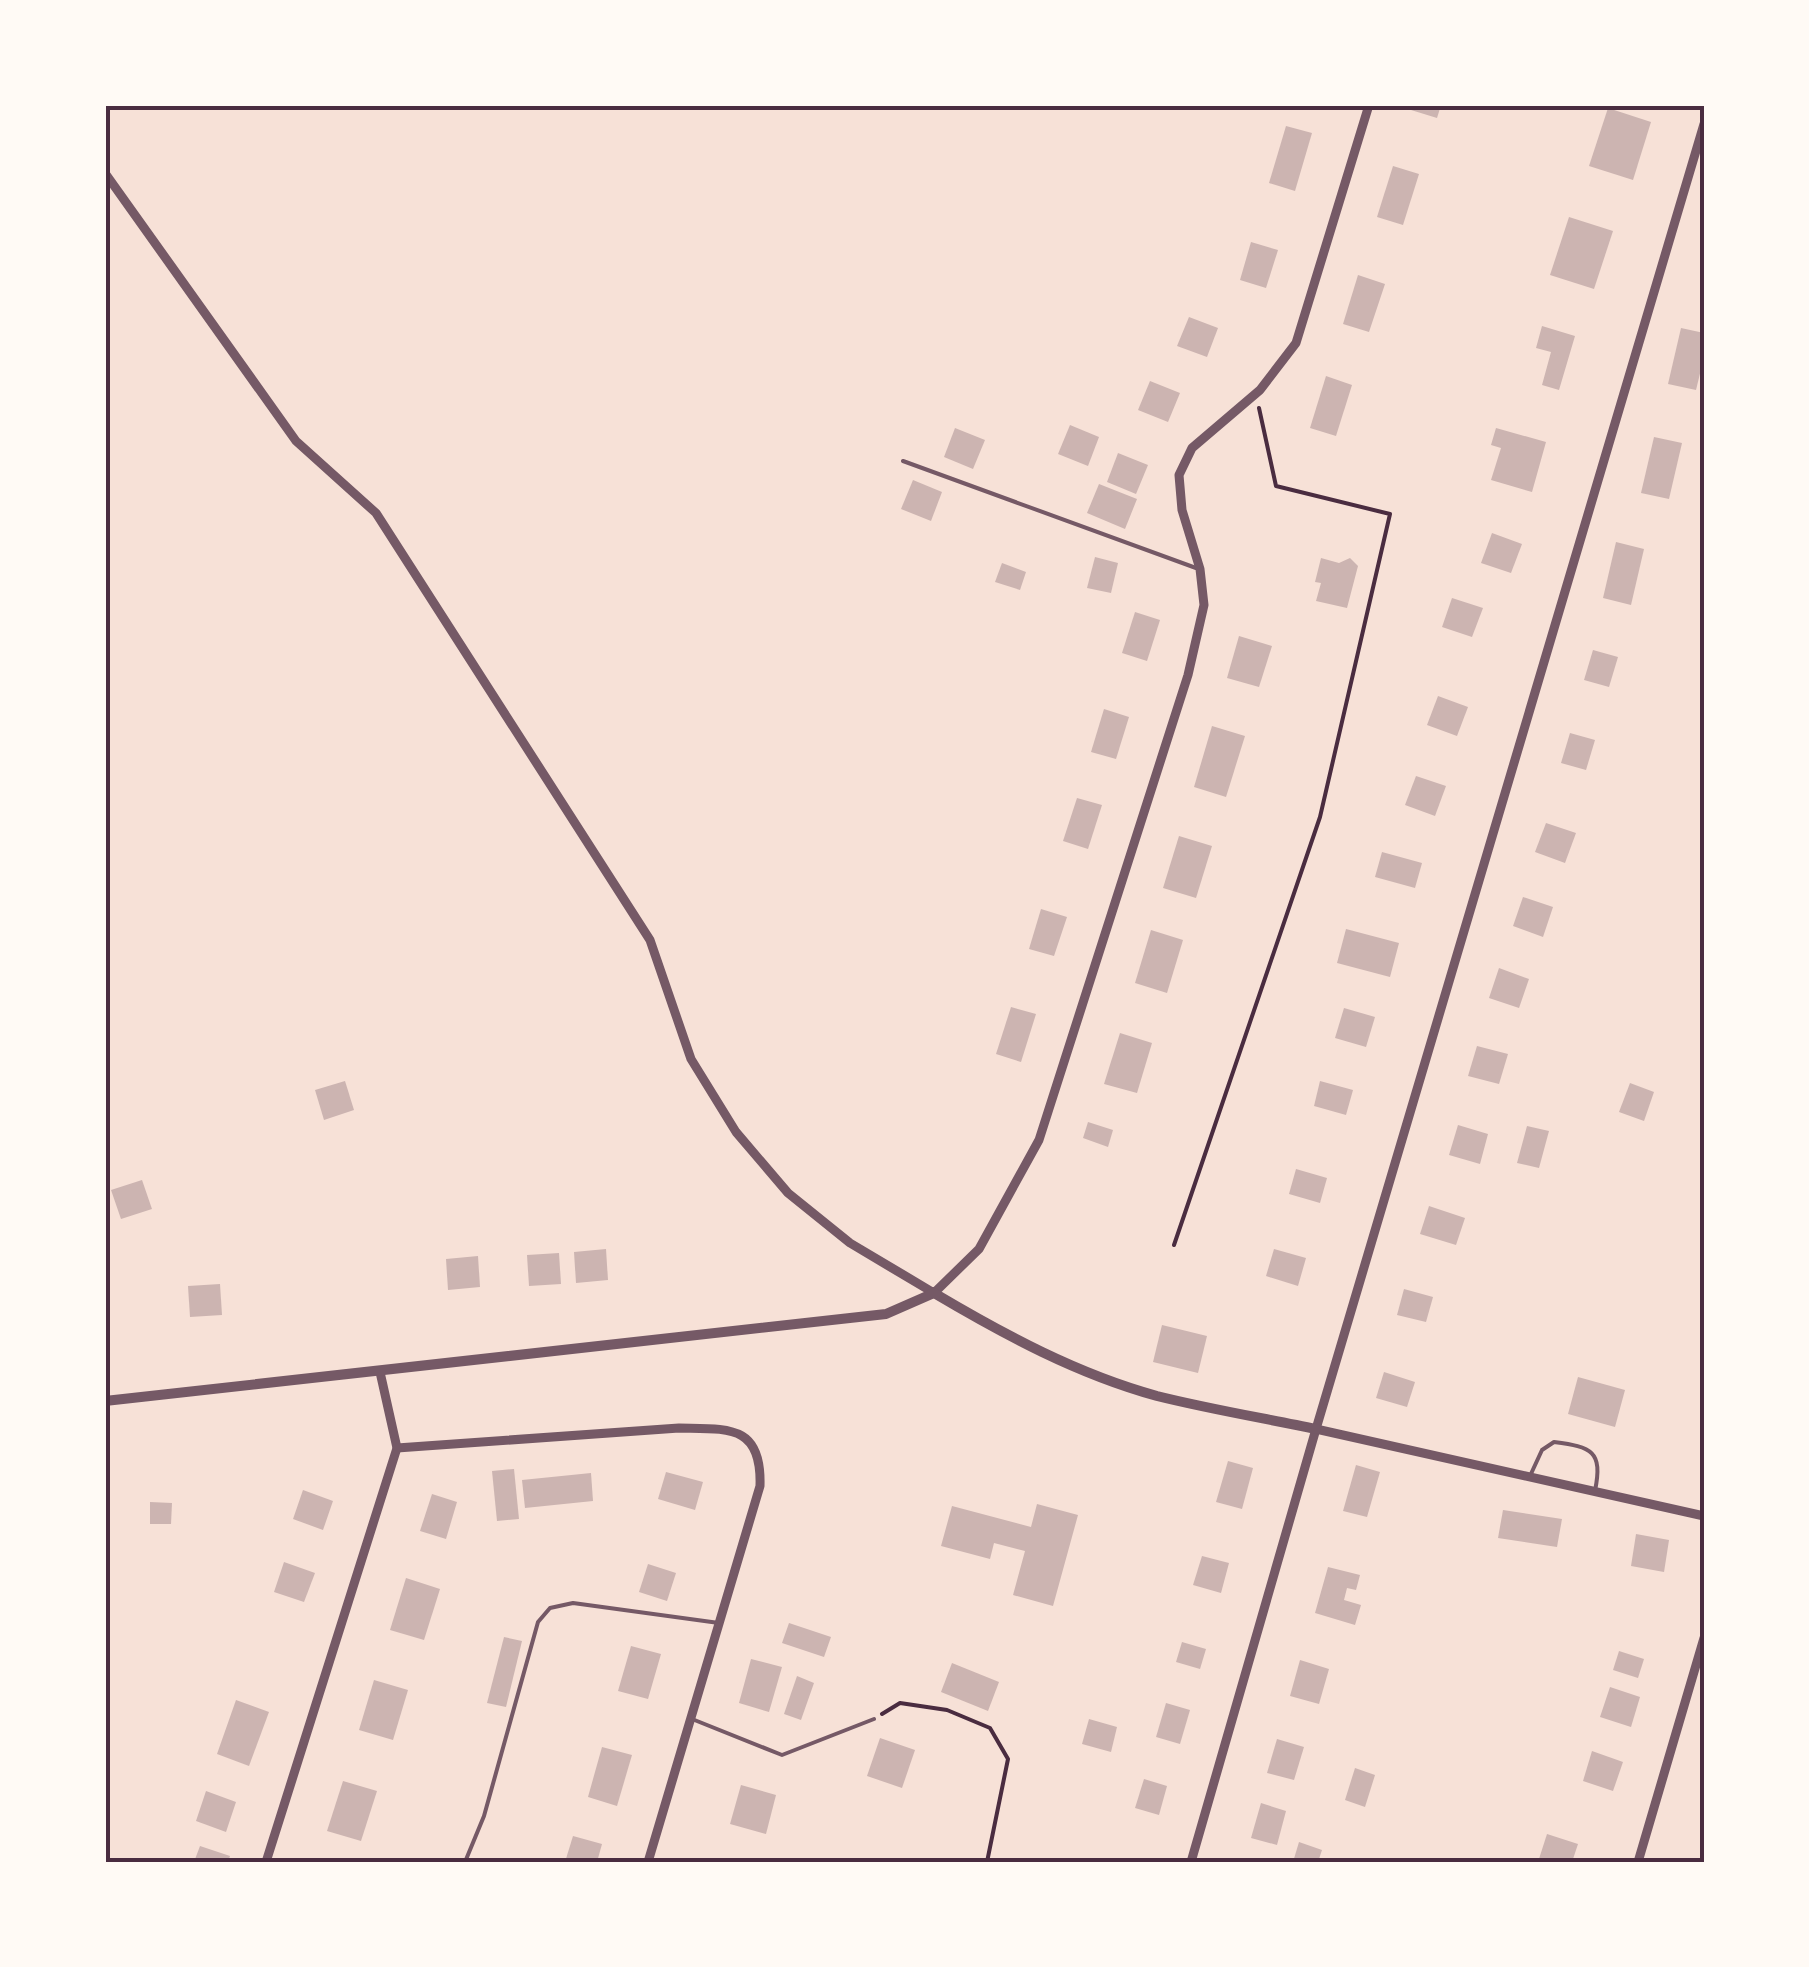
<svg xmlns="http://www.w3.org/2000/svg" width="1809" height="1967" viewBox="0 0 1809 1967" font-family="Ubuntu,sans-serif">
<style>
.building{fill:#ccb4b1}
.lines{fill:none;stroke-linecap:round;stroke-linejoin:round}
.path{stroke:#4a2c40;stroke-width:4}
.service{stroke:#755966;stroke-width:4}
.minor{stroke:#755966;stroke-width:9}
.tertiary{stroke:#755966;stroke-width:10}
.neatline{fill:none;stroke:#4a2c40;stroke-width:4}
</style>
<rect width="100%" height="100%" fill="#f7e1d7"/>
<g class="building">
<path d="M1412 105H1441L1437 118 1411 110Z"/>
<path d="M1608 108 1651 122 1633 180 1589 166Z"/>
<path d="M1286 126 1312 133 1295 191 1269 183Z"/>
<path d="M1393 166 1419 174 1403 225 1377 217Z"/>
<path d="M1569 217 1613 231 1594 289 1550 275Z"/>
<path d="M1251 242 1278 250 1266 288 1240 280Z"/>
<path d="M1358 275 1385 284 1369 332 1343 324Z"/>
<path d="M1189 317 1218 328 1207 357 1177 346Z"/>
<path d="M1542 326 1575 336 1559 390 1542 385 1551 352 1536 348Z"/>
<path d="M1681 328 1704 333V357L1696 390 1668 384Z"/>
<path d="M1326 376 1352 385 1336 436 1310 428Z"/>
<path d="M1150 381 1180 393 1168 422 1138 410Z"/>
<path d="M1070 425 1099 437 1088 466 1058 454Z"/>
<path d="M955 428 985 440 973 469 944 457Z"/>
<path d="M1496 428 1546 442 1532 492 1491 480 1501 448 1491 445Z"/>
<path d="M1654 437 1682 443 1669 499 1641 493Z"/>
<path d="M1118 453 1148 465 1136 494 1107 482Z"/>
<path d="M913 480 942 492 931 521 901 509Z"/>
<path d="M1099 484 1137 499 1125 529 1087 513Z"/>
<path d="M1492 533 1522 544 1511 573 1481 563Z"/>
<path d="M1616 542 1644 549 1631 605 1603 598Z"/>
<path d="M1095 557 1118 563 1111 593 1087 588Z"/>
<path d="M1321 558 1339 563 1350 558 1358 566 1347 608 1316 601 1321 583 1315 582Z"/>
<path d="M1002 563 1026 572 1020 590 995 582Z"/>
<path d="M1452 598 1483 608 1472 637 1442 627Z"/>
<path d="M1135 612 1160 620 1147 661 1122 653Z"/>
<path d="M1239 636 1272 646 1259 687 1227 678Z"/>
<path d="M1593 650 1618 657 1609 687 1584 680Z"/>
<path d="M1438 696 1468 707 1457 736 1427 725Z"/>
<path d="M1104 709 1129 717 1116 759 1091 752Z"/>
<path d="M1212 726 1245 736 1226 797 1194 787Z"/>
<path d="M1570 733 1595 740 1586 770 1561 763Z"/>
<path d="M1416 776 1446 786 1435 816 1405 805Z"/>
<path d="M1077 798 1102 805 1088 849 1063 841Z"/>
<path d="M1546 823 1576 833 1565 863 1535 852Z"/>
<path d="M1179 836 1212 846 1196 898 1163 888Z"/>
<path d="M1382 852 1422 863 1415 888 1375 877Z"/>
<path d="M1523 897 1553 907 1543 937 1513 926Z"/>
<path d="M1041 909 1067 917 1054 956 1029 949Z"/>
<path d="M1346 929 1399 943 1390 977 1337 963Z"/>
<path d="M1151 930 1183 940 1167 993 1135 983Z"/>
<path d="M1499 968 1529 979 1519 1008 1489 998Z"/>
<path d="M1011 1007 1036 1014 1021 1062 996 1054Z"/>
<path d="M1344 1008 1375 1017 1366 1047 1335 1038Z"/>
<path d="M1120 1033 1152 1043 1137 1093 1104 1084Z"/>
<path d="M1477 1046 1508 1054 1499 1084 1468 1076Z"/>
<path d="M345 1081 354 1110 324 1120 315 1090Z"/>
<path d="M1320 1081 1353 1090 1346 1115 1314 1106Z"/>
<path d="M1630 1083 1654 1092 1644 1121 1619 1112Z"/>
<path d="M1088 1122 1113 1130 1108 1147 1083 1138Z"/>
<path d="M1458 1125 1488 1134 1480 1164 1449 1155Z"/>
<path d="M1527 1126 1549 1131 1539 1168 1517 1163Z"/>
<path d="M1296 1169 1327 1178 1320 1203 1289 1194Z"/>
<path d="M142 1180 152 1209 121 1219 111 1190Z"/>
<path d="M1429 1206 1465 1218 1456 1245 1420 1234Z"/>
<path d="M606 1249 608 1280 576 1283 574 1252Z"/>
<path d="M1274 1249 1306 1258 1298 1286 1266 1276Z"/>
<path d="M559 1253 561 1284 529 1286 527 1255Z"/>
<path d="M478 1256 480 1287 448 1290 446 1259Z"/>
<path d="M220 1284 222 1315 190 1317 188 1286Z"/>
<path d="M1404 1289 1433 1297 1426 1322 1397 1315Z"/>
<path d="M1162 1325 1207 1336 1198 1373 1153 1362Z"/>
<path d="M1384 1372 1415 1382 1407 1407 1376 1398Z"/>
<path d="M1578 1377 1625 1390 1615 1427 1568 1414Z"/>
<path d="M1228 1461 1253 1468 1242 1509 1216 1502Z"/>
<path d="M1356 1465 1380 1472 1367 1517 1343 1511Z"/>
<path d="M514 1469 519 1519 497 1521 492 1471Z"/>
<path d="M666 1472 703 1482 695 1510 658 1499Z"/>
<path d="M591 1473 593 1501 525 1508 522 1480Z"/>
<path d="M303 1490 333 1501 323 1530 293 1519Z"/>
<path d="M432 1494 457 1502 446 1539 420 1531Z"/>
<path d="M150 1502 172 1503 171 1524H150Z"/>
<path d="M1037 1504 1078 1515 1053 1606 1013 1595 1025 1551 994 1543 990 1559 941 1546 952 1506 1031 1527Z"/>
<path d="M1503 1510 1562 1519 1557 1547 1498 1538Z"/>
<path d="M1636 1534 1669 1540 1664 1572 1631 1566Z"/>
<path d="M1202 1556 1229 1563 1221 1593 1193 1585Z"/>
<path d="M284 1562 315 1573 304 1602 274 1592Z"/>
<path d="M648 1564 676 1573 667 1601 639 1592Z"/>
<path d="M1328 1567 1360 1575 1356 1590 1347 1588 1344 1600 1361 1605 1355 1625 1315 1613Z"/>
<path d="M406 1578 440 1589 424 1640 390 1630Z"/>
<path d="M789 1623 831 1637 824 1657 782 1643Z"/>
<path d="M504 1637 522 1641 506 1707 487 1703Z"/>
<path d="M1182 1642 1206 1649 1200 1669 1176 1662Z"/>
<path d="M631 1646 661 1654 648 1699 618 1691Z"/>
<path d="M1619 1651 1644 1659 1638 1678 1613 1670Z"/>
<path d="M751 1659 782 1667 769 1712 739 1703Z"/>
<path d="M1300 1660 1329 1669 1319 1704 1290 1696Z"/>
<path d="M952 1663 999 1682 988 1711 941 1692Z"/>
<path d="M797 1676 814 1683 801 1720 784 1714Z"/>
<path d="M374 1680 408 1690 393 1740 359 1730Z"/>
<path d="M1610 1687 1640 1697 1631 1727 1600 1717Z"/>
<path d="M236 1700 269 1712 249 1766 217 1754Z"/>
<path d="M1166 1703 1190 1710 1180 1744 1156 1737Z"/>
<path d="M1089 1719 1117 1727 1111 1752 1082 1744Z"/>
<path d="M880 1738 915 1750 902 1788 867 1776Z"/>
<path d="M1277 1739 1304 1747 1294 1780 1267 1773Z"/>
<path d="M602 1747 632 1755 617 1806 588 1797Z"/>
<path d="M1592 1751 1623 1762 1613 1791 1583 1781Z"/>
<path d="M1355 1768 1375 1775 1365 1807 1345 1800Z"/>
<path d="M1144 1779 1167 1786 1159 1815 1135 1808Z"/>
<path d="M343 1781 377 1791 361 1841 327 1831Z"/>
<path d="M741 1785 776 1795 766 1834 730 1824Z"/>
<path d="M206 1791 236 1802 226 1832 196 1821Z"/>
<path d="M1261 1803 1286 1811 1277 1845 1251 1838Z"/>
<path d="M1547 1834 1578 1844 1572 1862H1538Z"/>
<path d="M573 1836 602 1844 597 1862H565Z"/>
<path d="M1299 1842 1322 1850 1318 1862H1293Z"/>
<path d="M200 1846 230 1856 228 1862H194Z"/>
</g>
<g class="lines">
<g class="path">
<path d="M1174 1245 1320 817 1390 514 1276 486 1259 408"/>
<path d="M882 1714 900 1703 947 1710 990 1728 1008 1759 987 1862"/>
</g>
<g class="service">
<path d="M903 461 1196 568"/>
<path d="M1530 1476 1542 1450 1554 1442C1592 1447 1603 1451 1595 1491"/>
<path d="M692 1719 782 1755 874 1719"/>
<path d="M465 1862 484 1816 538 1622 550 1608 573 1603 719 1623"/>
</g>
<g class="minor">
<path d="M105 173 296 441 376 513 650 940 691 1059 736 1132 788 1193 850 1243 934 1293 979 1249 1039 1140 1188 675 1204 605 1200 569 1182 510 1179 475 1192 448 1260 390 1296 343 1369 105"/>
<path d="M1316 1429 1704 1516"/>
<path d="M397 1448 679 1428C728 1429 762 1424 760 1486L648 1862"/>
<path d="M266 1862 397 1448 380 1372"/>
<path d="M1191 1862 1316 1429 1704 124"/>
<path d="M1638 1862 1704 1638"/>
</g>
<path class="tertiary" d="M105 1401 886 1314 934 1293C1005 1335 1077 1374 1157 1396 1209 1409 1263 1418 1316 1429"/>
</g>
<rect width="1809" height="1967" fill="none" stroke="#fffaf5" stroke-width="215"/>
<rect x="108" y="108" width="1594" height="1752" class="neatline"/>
</svg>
